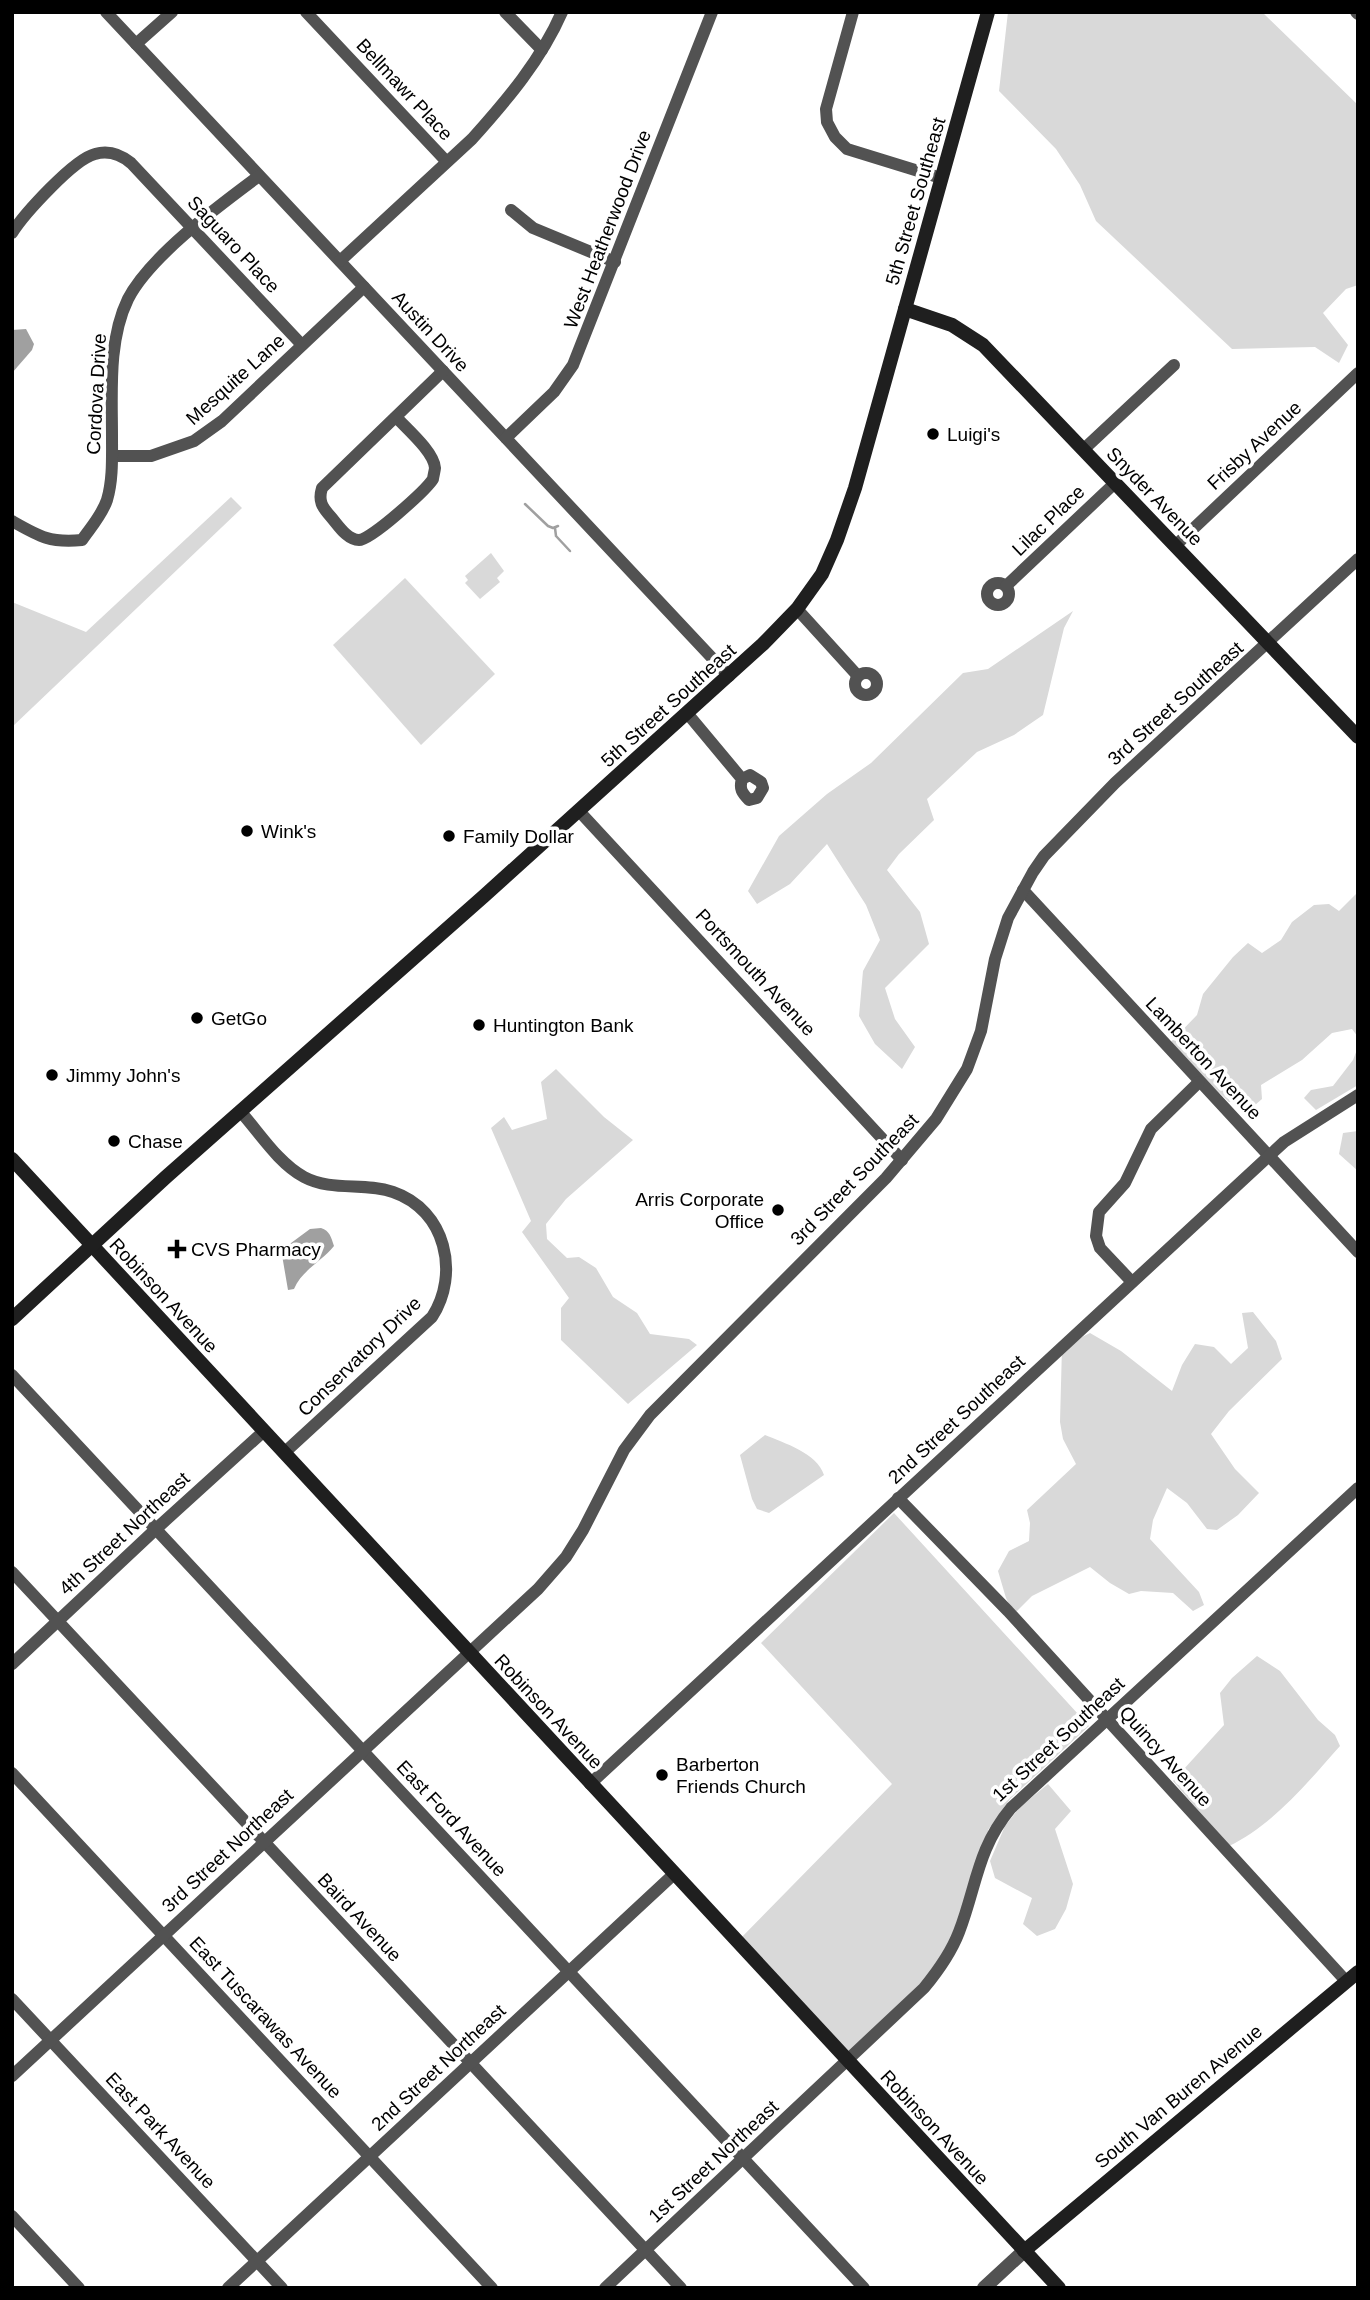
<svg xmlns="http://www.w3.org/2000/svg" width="1370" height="2300" viewBox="0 0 1370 2300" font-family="Helvetica,sans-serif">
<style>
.green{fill:#d9d9d9}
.water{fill:#a0a0a0}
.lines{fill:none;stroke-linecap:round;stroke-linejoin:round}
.stream{stroke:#a0a0a0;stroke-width:2.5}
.minor{stroke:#525252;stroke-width:12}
.tertiary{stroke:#525252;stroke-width:14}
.secondary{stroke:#1f1f1f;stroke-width:14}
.poi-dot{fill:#000;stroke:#fff;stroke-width:2.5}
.labels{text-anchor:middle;stroke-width:7;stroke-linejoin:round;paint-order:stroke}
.street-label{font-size:19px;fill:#000;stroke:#fff}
.poi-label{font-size:19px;fill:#000;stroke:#fff;text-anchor:start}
</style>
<rect width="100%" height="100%" fill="#fff"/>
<g class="green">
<path d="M1008 12H1262L1358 105V285L1346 289 1323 313 1348 345 1339 363 1315 347 1232 349 1096 221 1080 185 1056 149 999 91Z"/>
<path d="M231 497 242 508 12 727V602L86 632Z"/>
<path d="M491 553 504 571 497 578 500 582 480 599 465 583 468 580 465 576Z"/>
<path d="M405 578 495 674 421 745 333 645Z"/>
<path d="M1073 611 1064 628 1043 715 1014 735 977 752 927 799 934 820 899 854 887 870 920 912 929 944 885 988 895 1019 915 1047 902 1069 875 1044 859 1016 863 971 880 940 866 905 827 844 790 884 757 904 748 891 779 836 827 794 871 763 963 673 988 669Z"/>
<path d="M1358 892V1037L1352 1029 1332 1033 1302 1060 1261 1085 1262 1099 1255 1105 1239 1099 1229 1102 1169 1044 1197 1015 1203 994 1233 957 1248 943 1262 953 1281 940 1292 922 1314 905 1329 904 1339 911Z"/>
<path d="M1358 1047V1085L1316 1110 1304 1098 1311 1090 1333 1086 1353 1060Z"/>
<path d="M556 1069 604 1117 633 1140 566 1199 546 1224 547 1239 567 1258 579 1257 596 1268 613 1297 637 1313 650 1334 689 1339 697 1345 628 1404 561 1340V1308L569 1298 522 1232 531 1221 491 1128 504 1117 512 1130 547 1119 541 1082Z"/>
<path d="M1358 1131V1171L1339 1154 1343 1133Z"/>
<path d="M1253 1312 1276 1341 1282 1359 1229 1411 1211 1434 1235 1469 1259 1493 1238 1515 1217 1530 1207 1529 1187 1503 1167 1488 1153 1520 1150 1539 1199 1592 1204 1605 1193 1611 1173 1593 1141 1591 1129 1594 1110 1583 1090 1567 1032 1596 1014 1614 1006 1598 998 1571 1009 1551 1029 1541 1030 1523 1027 1510 1076 1464 1063 1439 1060 1422 1062 1347 1090 1333 1121 1351 1172 1391 1182 1365 1195 1344 1214 1347 1231 1364 1248 1348 1242 1313Z"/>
<path d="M765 1435C784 1443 817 1453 824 1475L769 1513 757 1509 752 1499 740 1455Z"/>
<path d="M894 1513 1089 1726 1010 1799 988 1830 991 1836 967 1907 935 1974 848 2062 737 1942 892 1784 761 1643Z"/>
<path d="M1257 1656 1280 1671 1318 1720 1335 1735 1340 1746C1308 1782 1273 1825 1229 1846L1173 1781 1224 1725 1220 1693 1232 1678Z"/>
<path d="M1048 1784 1071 1811 1055 1829 1073 1884 1066 1909 1055 1929 1037 1936 1023 1924 1032 1898 995 1878 990 1861 1005 1826 1020 1807Z"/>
</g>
<g class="water">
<path d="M26 329 34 344 32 350 12 373V330Z"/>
<path d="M321 1228C330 1231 331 1237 334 1246 321 1262 302 1270 294 1289L288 1290 282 1255 287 1246 310 1229Z"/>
</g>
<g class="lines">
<g class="stream">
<path d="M525 504 548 526 553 528 558 526"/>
<path d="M555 528 556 536 570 551"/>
</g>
<g class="minor">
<path d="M106 12 729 676"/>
<path d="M306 12 446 161"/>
<path d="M505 12 542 50"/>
<path d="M853 12 826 109 827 122 835 137 847 149 941 178"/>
<path d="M1356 12 1358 14"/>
<path d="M136 44 172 12"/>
<path d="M511 210 533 228 615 262"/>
<path d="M12 233C24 214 74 159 95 154 109 150 120 154 131 163L302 345"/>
<path d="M340 261 472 139C507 100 541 60 562 12"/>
<path d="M396 417C407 429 434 452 435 468 435 469 433 478 433 479 426 490 371 540 359 540 347 540 338 525 331 517 322 507 318 501 322 488L443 371"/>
<path d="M506 438 554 392 573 365 712 12"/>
<path d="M1084 449 1174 365"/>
<path d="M112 456H151L194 441 222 421 364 287"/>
<path d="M12 521C40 537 50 543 82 540 91 527 102 515 107 500 113 480 112 457 112 436 112 392 108 340 128 299 150 256 220 205 259 176"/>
<path d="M1176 545 1358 373"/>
<circle cx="998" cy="594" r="11"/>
<path d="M1006 586 1116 482"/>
<path d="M797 609 857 675"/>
<circle cx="866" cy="684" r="11"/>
<path d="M687 713 742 779C739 789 742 793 749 800L757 798 763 788 761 782 750 775 742 779"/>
<path d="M579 811 902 1160"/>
<path d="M1023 890 1358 1252"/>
<path d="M240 1111C259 1132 278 1163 304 1177 332 1192 364 1182 393 1192 446 1210 460 1274 432 1317L284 1453"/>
<path d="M1132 1282 1100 1248 1096 1236 1099 1212 1125 1183 1151 1129 1199 1082"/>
<path d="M12 1375 864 2288"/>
<path d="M898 1498 1008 1611 1346 1981"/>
<path d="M12 1572 681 2288"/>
<path d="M12 1664 156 1529 264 1431"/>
<path d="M12 1773 492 2288"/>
<path d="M590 1784 1284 1142 1358 1095"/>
<path d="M12 1999 282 2288"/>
<path d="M12 2076 538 1589 566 1557 583 1530 624 1450 650 1415 886 1178 936 1119 967 1069 981 1031 995 959 1008 918 1033 872 1044 856 1115 783 1358 559"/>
<path d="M12 2216 79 2288"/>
<path d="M228 2288 674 1874"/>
<path d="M605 2288 924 1988C938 1971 951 1953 959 1932 977 1885 977 1849 1011 1808L1358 1488"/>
</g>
<path class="tertiary" d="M984 2288 1024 2251"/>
<g class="secondary">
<path d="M905 309 952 325 983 345 1358 737"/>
<path d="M12 1159 1059 2288"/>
<path d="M12 1319 166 1177 484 896 763 644 797 609 822 574 837 540 855 488 988 12"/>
<path d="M1024 2251 1358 1972"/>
</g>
</g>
<g class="poi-dot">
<circle cx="933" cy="434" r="7"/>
<circle cx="247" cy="831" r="7"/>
<circle cx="449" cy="836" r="7"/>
<circle cx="197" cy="1018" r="7"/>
<circle cx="479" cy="1025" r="7"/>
<circle cx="52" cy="1075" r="7"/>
<circle cx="114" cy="1141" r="7"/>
<circle cx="778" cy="1210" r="7"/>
<path d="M173.5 1238.5h7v7h7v7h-7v7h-7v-7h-7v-7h7z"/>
<circle cx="662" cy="1775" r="7"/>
</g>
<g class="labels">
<g class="street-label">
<text transform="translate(405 89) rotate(47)" y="7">Bellmawr Place</text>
<text transform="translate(915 201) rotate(-74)" y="7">5th Street Southeast</text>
<text transform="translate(607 229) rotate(-69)" y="7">West Heatherwood Drive</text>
<text transform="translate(234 244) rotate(47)" y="7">Saguaro Place</text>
<text transform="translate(431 331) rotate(47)" y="7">Austin Drive</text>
<text transform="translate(235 379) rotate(-42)" y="7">Mesquite Lane</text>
<text transform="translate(96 394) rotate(-87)" y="7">Cordova Drive</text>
<text transform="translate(1254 445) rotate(-43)" y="7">Frisby Avenue</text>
<text transform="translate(1155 496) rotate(46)" y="7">Snyder Avenue</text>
<text transform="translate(1048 520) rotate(-44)" y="7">Lilac Place</text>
<text transform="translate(1175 703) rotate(-42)" y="7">3rd Street Southeast</text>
<text transform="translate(668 705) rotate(-42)" y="7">5th Street Southeast</text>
<text transform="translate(756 972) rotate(47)" y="7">Portsmouth Avenue</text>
<text transform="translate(1204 1058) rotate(47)" y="7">Lamberton Avenue</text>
<text transform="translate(854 1179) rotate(-46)" y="7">3rd Street Southeast</text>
<text transform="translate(164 1295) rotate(47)" y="7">Robinson Avenue</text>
<text transform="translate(359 1356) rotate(-44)" y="7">Conservatory Drive</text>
<text transform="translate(956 1419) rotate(-43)" y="7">2nd Street Southeast</text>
<text transform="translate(124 1533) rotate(-43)" y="7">4th Street Northeast</text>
<text transform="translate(549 1711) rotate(47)" y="7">Robinson Avenue</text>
<text transform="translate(1058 1739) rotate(-43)" y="7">1st Street Southeast</text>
<text transform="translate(1166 1756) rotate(48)" y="7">Quincy Avenue</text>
<text transform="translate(452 1818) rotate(47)" y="7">East Ford Avenue</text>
<text transform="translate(227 1850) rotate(-43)" y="7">3rd Street Northeast</text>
<text transform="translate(360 1917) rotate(47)" y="7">Baird Avenue</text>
<text transform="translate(266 2017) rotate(47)" y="7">East Tuscarawas Avenue</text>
<text transform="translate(438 2067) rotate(-43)" y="7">2nd Street Northeast</text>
<text transform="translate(1178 2096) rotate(-40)" y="7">South Van Buren Avenue</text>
<text transform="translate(935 2127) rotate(47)" y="7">Robinson Avenue</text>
<text transform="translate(161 2130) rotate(47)" y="7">East Park Avenue</text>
<text transform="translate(713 2161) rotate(-43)" y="7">1st Street Northeast</text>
</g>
<g class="poi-label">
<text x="947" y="441">Luigi's</text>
<text x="261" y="838">Wink's</text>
<text x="463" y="843">Family Dollar</text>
<text x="211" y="1025">GetGo</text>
<text x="493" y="1032">Huntington Bank</text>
<text x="66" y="1082">Jimmy John's</text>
<text x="128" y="1148">Chase</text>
<text x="764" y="1206" text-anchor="end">Arris Corporate<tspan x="764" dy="22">Office</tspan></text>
<text x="191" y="1256">CVS Pharmacy</text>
<text x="676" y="1771">Barberton<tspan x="676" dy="22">Friends Church</tspan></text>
</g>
</g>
<rect width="1370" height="2300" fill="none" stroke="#000000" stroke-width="28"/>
</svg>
